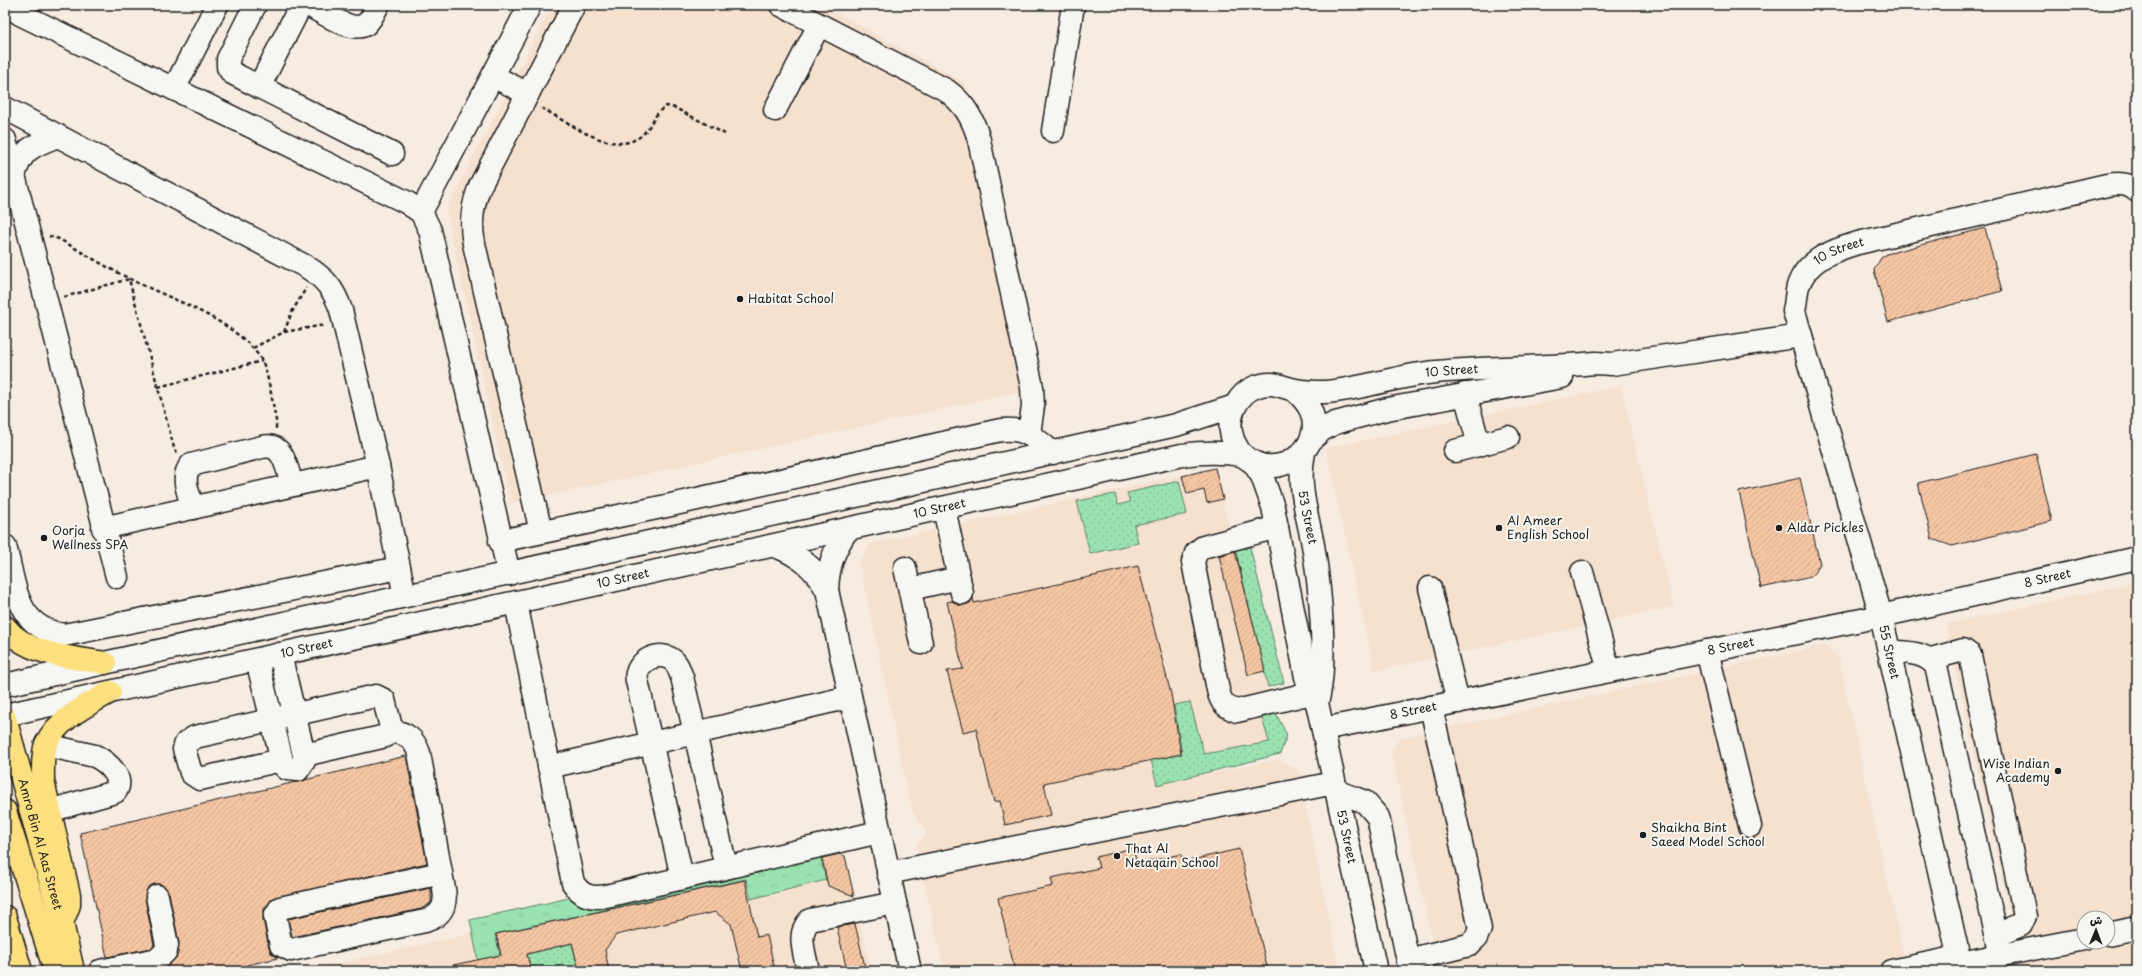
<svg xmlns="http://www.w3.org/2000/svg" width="2142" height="976" viewBox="0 0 2142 976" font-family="'Playpen Sans','Playpen Sans Arabic',sans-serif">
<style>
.built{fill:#f6e1cf;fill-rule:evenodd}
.park{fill:url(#park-tufts);stroke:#5b8066}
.garden{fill:url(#garden-dots);stroke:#5b8066}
.building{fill:url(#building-hatch);stroke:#1c1c1c}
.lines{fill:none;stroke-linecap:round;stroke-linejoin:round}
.minor-casing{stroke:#1c1c1c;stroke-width:25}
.major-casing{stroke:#1c1c1c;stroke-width:25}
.path{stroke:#1c1c1c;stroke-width:2.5;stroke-dasharray:4 3;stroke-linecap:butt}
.minor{stroke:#f6f6f2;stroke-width:22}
.major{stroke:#fce080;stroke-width:22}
.poi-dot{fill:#1c1c1c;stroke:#f6f6f2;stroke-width:1.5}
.labels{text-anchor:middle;stroke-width:4;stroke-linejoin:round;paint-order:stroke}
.street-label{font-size:12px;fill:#1c1c1c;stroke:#f6f6f2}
.poi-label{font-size:12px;fill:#1c1c1c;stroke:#f6f6f2;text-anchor:start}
</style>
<defs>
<pattern id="park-tufts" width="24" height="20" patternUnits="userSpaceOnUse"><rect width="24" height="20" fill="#9ae3b1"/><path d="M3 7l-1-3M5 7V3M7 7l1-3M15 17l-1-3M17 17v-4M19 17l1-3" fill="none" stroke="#84c298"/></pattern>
<pattern id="garden-dots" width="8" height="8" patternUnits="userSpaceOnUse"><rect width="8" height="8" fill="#9ae3b1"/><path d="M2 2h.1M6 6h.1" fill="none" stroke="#84c298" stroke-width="1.8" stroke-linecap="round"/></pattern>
<pattern id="building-hatch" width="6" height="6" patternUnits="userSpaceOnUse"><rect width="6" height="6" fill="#f5c6a4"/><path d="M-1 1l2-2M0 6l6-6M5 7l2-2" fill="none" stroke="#d1aa8d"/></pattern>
</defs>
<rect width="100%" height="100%" fill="#f6ece2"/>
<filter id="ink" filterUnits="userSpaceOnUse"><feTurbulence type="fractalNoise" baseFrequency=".025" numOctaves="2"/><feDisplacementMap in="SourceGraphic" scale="8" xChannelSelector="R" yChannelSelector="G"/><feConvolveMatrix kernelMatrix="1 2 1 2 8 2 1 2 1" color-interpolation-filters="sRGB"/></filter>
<g filter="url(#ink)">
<g class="built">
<path d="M552 5H822L964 82 1037 388 510 504 446 210Z"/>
<path d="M1621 386 1674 607 1374 671 1326 448Z"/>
<path d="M1215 468 1273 708 1287 735 1280 754 1182 779 1278 759 1298 770 1340 971H944L916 845 927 833 912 811 859 562 870 544Z"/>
<path d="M2137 582V971H2023L1946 624ZM2084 918H2108V942H2084Z"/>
<path d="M1825 645 1839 658 1907 971H1439L1391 752 1400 738Z"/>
<path d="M823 854 845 856 871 971H322V967Z"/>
</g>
<path class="park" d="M817 843 826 880 751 899 746 879 495 934 500 955 478 960 470 920Z"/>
<g class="garden">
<path d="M1179 481 1187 514 1134 525 1138 543 1090 554 1077 501 1115 494 1118 505 1130 502 1127 493Z"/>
<path d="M1248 539 1284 683 1268 687 1234 543Z"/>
<path d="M1190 702 1204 754 1269 742 1260 711 1273 708 1287 735 1280 754 1157 785 1151 760 1182 754 1174 705Z"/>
<path d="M572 943 579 971H531L527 954Z"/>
</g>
<g class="building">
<path d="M1985 228 2002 291 1888 322 1874 270 1881 258 1887 254Z"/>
<path d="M2036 454 2052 521 1952 546 1932 539 1918 483Z"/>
<path d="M1215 468 1223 499 1207 503 1204 490 1187 494 1182 476Z"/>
<path d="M1800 478 1820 564 1811 577 1761 588 1739 492Z"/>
<path d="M1235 551 1265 671 1248 675 1219 556Z"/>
<path d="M1138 566 1171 694 1181 754 1044 783 1051 815 1005 825 1000 801 994 802 976 729 963 732 947 671 963 669 947 602 952 601 958 605H964L970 603 973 598 974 603Z"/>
<path d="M406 756 427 863 273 898 264 909 263 919 269 948 271 953 278 958 221 971H161L175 959 178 953 179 943 169 893 161 884H154L148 887 145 898 154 945 152 948 107 957 80 833Z"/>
<path d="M1133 848 1137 864 1181 854 1183 862 1239 849 1268 971H1015L998 898 1053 886 1051 878 1099 868 1096 857Z"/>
<path d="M839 854 845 856 854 896 828 886 822 858Z"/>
<path d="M745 880 757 937 767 935 775 971H742L731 924 715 912 616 935 605 950 609 971H579L572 943 527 954 531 971H454L453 965 501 955 496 934Z"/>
<path d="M431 888V903L421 909 292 937 288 919Z"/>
<path d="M855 924 866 971H847L837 927Z"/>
</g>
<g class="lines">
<g class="minor-casing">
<g id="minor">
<path d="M9 5 20 14 406 202 421 212 430 230 509 574"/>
<path d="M255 5 228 59V67L232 73 392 154"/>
<path d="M308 5C322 12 353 34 366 24 371 20 375 11 378 5"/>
<path d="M781 5 946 90C964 103 973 118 979 140L1032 387 1033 406 1029 434"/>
<path d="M493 76 528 94"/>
<path d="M259 87 301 5"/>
<path d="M174 89 217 5"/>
<path d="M5 108 305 266C324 277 334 289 341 310L378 466 405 596"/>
<path d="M775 110 819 25"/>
<path d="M1053 131 1073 5"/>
<path d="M5 140 117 577"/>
<path d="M14 176C21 149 34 145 58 136"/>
<path d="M421 212 530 5"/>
<path id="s1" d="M1294 390C1301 396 1307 402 1311 411 1325 445 1285 478 1253 462 1241 457 1233 444 1231 432 1228 414 1238 394 1255 387 1273 380 1280 387 1296 390 1306 392 1316 392 1326 392 1363 389 1399 375 1436 372 1489 367 1543 368 1596 363L1612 364 1801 336"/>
<path d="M1465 394 1479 445"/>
<path d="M1311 440 1322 430 1335 423 1387 409 1562 377"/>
<path d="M1455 451 1508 437"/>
<path id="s2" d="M1304 452C1297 486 1307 512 1313 545 1320 586 1328 664 1317 703"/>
<path id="s3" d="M1253 462 1262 476 1273 507 1306 677 1311 693 1317 703 1376 971"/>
<path d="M193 508C189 494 180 477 191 465L262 447C284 442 287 469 292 485"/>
<path d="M944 508 962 593"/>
<path d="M1277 527 1203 547 1196 553 1193 562 1218 690C1221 703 1225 707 1237 711L1311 693"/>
<path d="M103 528 378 466"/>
<path d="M848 529C834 549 828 566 827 590L910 971"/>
<path d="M541 532 474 244C470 223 472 206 480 186L574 5"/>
<path d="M500 541 671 505 996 431C1023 426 1033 436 1053 453"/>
<path d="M5 546C16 587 15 627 64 635L399 568"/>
<path d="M775 546C799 555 814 567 827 590"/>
<path d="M905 568 921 643"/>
<path d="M1582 572 1609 671"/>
<path d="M1430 588 1458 702"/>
<path d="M910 589 959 578"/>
<path d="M516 603 573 883C581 895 590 899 606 896L879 832"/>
<path d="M1707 651 1750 826"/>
<path d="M1889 651C1906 653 1924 651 1936 666L2001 956"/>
<path d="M1931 659 1963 650 1970 655 2025 916 2021 925 1997 935"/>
<path d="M257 660 283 765 287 769 298 770 304 761V755L280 654"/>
<path d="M5 685 1176 425 1235 406"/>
<path id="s4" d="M5 715 1182 455C1203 452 1221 452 1242 455"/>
<path id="s5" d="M1323 729 1881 616 2137 558"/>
<path d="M391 731C406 733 414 738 419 753L444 889C447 906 441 916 425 921L291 950 281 945 275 916 280 908 441 873"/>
<path d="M46 745 95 756C107 762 126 778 115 792L49 811"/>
<path d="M281 760 200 779 191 773 184 749 186 743 195 737 376 696 384 700 391 727V731L386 736 304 755"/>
<path d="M549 767 850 697"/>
<path d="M1336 791 1365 802 1378 817 1410 971"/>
<path d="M888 873 1334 783"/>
<path d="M682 877 638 685C637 682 636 676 637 673 642 656 667 649 677 665 679 668 680 673 682 677L726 867"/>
<path d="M2108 934 2137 928"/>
<path d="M1408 960 1469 945 1476 938 1480 929 1431 707"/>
<path d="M1960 963 2084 939"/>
<path d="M100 971 158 959 166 951 167 945 157 896"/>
<path d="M808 971C805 953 796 934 810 920L895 903"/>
<path d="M1891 971 1959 957"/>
<path id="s6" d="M1962 971 1881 616 1794 311C1796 303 1796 293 1798 286 1807 259 1834 250 1858 243L2107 185C2119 183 2128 183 2137 191"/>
</g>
</g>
<g class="major-casing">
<g id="major">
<path d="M5 627C28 656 72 657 105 663"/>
<path id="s7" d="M5 718 62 923 73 971"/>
<path d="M5 811 55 971"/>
<path d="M5 917 21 971"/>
<path d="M62 923 69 905V895L43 781C43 770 42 755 46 744 58 719 87 705 110 692"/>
</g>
</g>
<g class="path">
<path d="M542 108C567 122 618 161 644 133 653 124 655 111 667 106L675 108 725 134"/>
<path d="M49 236 59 239C82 252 106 267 130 279 170 299 236 320 261 359 268 370 273 406 276 420V429"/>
<path d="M64 297 129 279 174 448 177 454"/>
<path d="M284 332 292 312 306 288"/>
<path d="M253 348 284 332 325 325"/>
<path d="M158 387 262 361"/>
</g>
<use href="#minor" class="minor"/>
<use href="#major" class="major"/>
</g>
</g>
<g class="poi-dot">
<circle cx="740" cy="299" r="4"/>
<circle cx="1499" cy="528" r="4"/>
<circle cx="1779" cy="528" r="4"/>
<circle cx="44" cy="538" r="4"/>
<circle cx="2058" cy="771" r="4"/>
<circle cx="1643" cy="835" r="4"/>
<circle cx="1117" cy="856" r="4"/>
</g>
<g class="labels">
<g class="street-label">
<text dy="4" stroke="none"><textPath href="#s6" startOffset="763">10 Street</textPath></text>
<text dy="4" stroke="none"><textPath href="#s1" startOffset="419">10 Street</textPath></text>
<text dy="4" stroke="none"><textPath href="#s4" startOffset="957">10 Street</textPath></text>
<text dy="4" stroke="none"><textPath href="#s2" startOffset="66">53 Street</textPath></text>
<text dy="4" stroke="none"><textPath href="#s5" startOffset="740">8 Street</textPath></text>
<text dy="4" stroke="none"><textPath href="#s4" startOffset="633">10 Street</textPath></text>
<text dy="4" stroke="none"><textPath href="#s5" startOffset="416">8 Street</textPath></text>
<text dy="4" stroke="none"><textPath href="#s4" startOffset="309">10 Street</textPath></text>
<text transform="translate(1889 652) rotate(77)" y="4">55 Street</text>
<text dy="4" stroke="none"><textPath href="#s5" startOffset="92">8 Street</textPath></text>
<text dy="4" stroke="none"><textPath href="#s3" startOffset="388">53 Street</textPath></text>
<text dy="4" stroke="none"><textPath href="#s7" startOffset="131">Amro Bin Al Aas Street</textPath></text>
</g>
<g class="poi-label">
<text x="748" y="303">Habitat School</text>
<text x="1507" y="525">Al Ameer<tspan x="1507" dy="14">English School</tspan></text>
<text x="1787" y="532">Aldar Pickles</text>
<text x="52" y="535">Oorja<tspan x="52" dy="14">Wellness SPA</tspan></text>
<text x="2050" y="768" text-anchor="end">Wise Indian<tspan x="2050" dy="14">Academy</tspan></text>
<text x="1651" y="832">Shaikha Bint<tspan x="1651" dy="14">Saeed Model School</tspan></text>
<text x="1125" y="853">That Al<tspan x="1125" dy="14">Netaqain School</tspan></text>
</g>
</g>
<rect width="2142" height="976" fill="none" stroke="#f6f6f2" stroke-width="20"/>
<rect x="10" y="10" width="2122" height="956" fill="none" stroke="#1c1c1c" stroke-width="1.5" filter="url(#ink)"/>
<g transform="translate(2096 930) rotate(1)"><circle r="19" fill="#f6f6f2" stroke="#9f9f9c"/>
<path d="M0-3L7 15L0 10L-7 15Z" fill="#1c1c1c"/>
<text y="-6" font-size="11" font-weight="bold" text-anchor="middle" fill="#1c1c1c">ش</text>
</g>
</svg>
